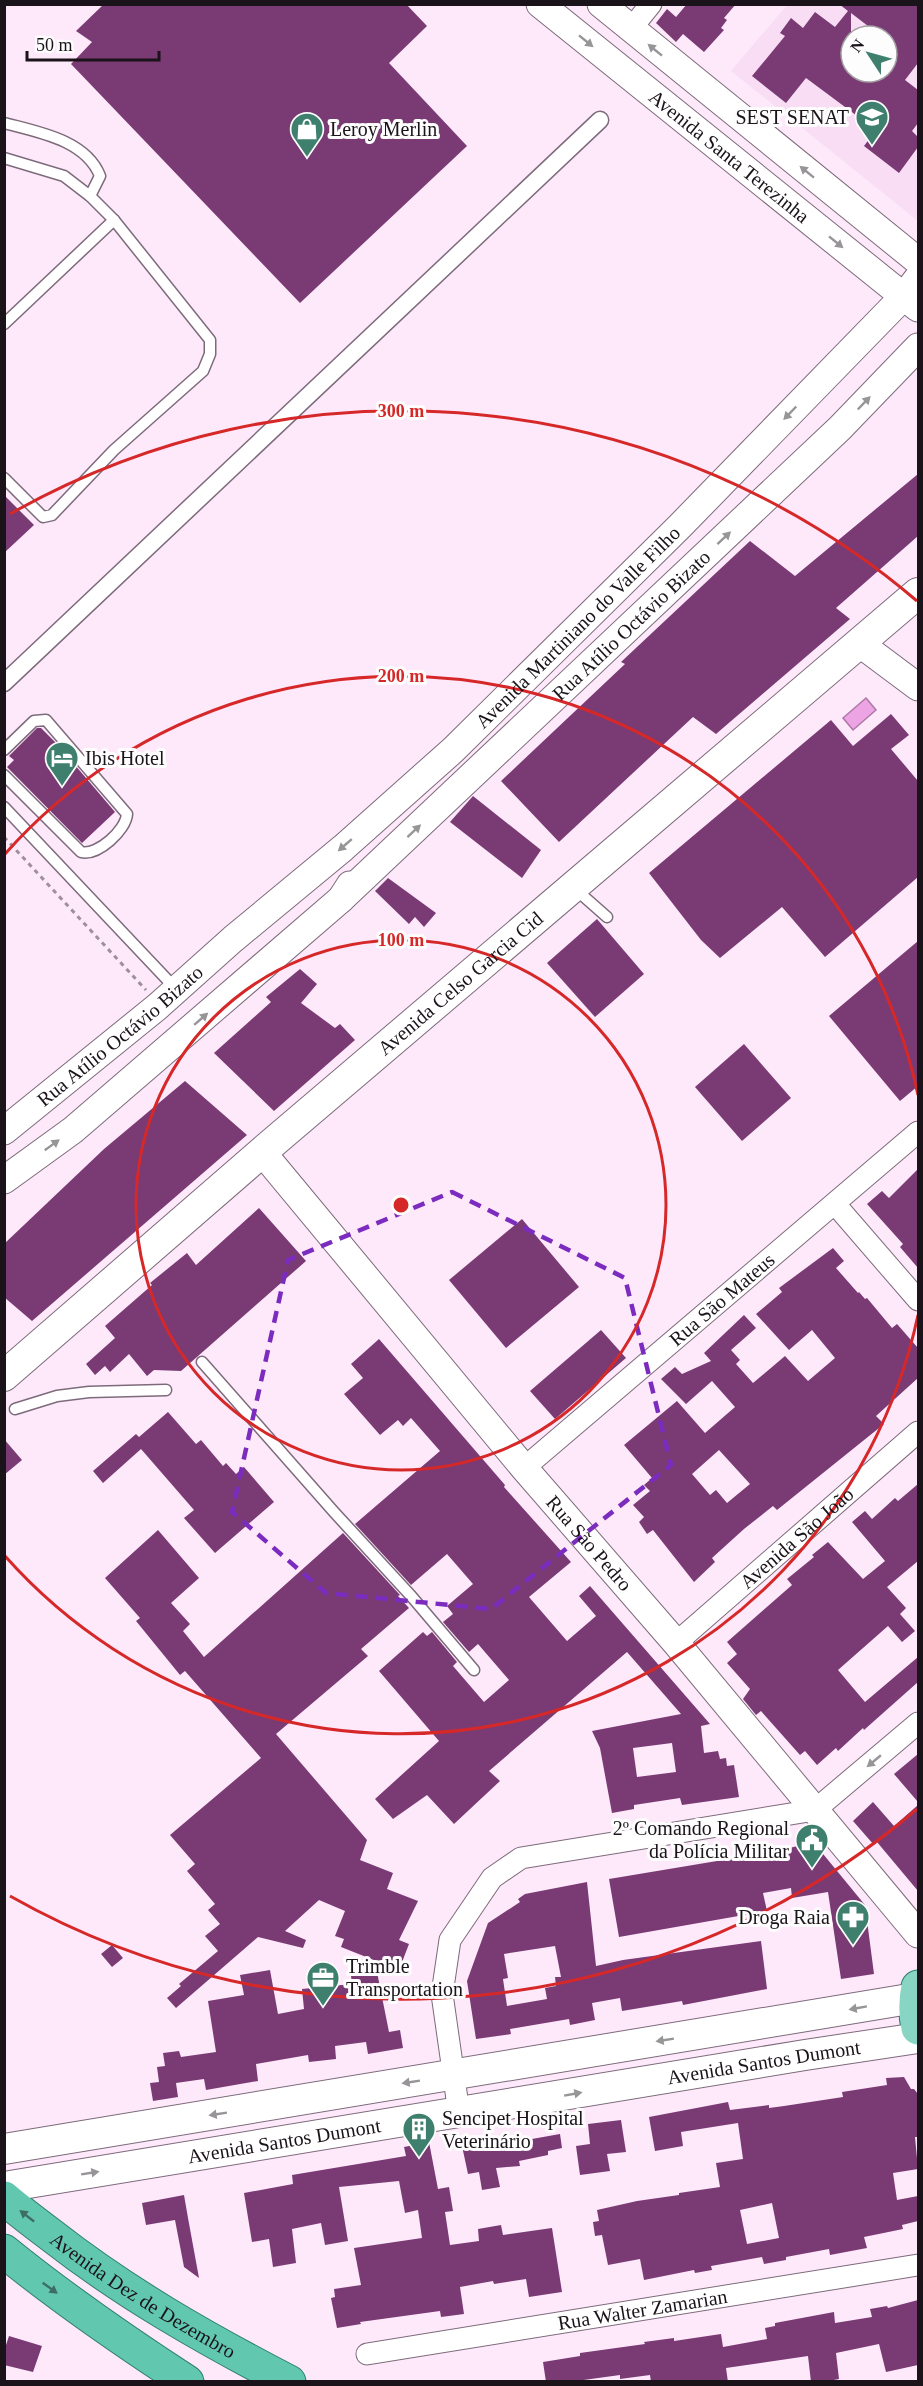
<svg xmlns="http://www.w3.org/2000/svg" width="923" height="2386" viewBox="0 0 923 2386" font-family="Georgia,serif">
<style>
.built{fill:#f8ddf5;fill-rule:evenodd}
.water{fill:#eca4e4;stroke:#ad78a7;stroke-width:1.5}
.building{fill:#7a3b75;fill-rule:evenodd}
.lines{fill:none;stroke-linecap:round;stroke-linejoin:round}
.service-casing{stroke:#7d6b7b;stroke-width:13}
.pedestrian-casing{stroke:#7d6b7b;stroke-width:19}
.minor-casing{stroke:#7d6b7b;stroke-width:23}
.tertiary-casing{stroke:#7d6b7b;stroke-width:29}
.secondary-casing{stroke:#7d6b7b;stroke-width:32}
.primary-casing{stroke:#2f7f6e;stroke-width:35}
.trunk-casing{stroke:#2f7f6e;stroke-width:35}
.path{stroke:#9e8f9c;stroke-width:3;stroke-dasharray:4.5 4.5;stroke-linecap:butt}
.service{stroke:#fff;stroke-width:10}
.pedestrian{stroke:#fff;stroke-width:16}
.minor{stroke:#fff;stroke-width:21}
.tertiary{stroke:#fff;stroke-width:27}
.secondary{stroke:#fff;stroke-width:30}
.primary{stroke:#89d5c3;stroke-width:33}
.trunk{stroke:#62c7af;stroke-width:33}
.oneway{fill:#989598}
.oneway2{fill:#3e6d64}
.marked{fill:none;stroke:#7b2cbf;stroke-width:4.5;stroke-dasharray:12 8;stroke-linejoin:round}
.ring{fill:none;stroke:#d62828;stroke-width:3}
.labels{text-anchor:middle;stroke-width:6;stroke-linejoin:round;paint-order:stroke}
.poi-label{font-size:20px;fill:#1a1319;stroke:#fdfdfd;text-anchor:start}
.street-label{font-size:20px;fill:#1a1319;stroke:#fdfdfd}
.centre{fill:#d62828;stroke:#fdfdfd;stroke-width:3}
.ring-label{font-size:18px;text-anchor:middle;font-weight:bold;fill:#d62828;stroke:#fdfdfd;stroke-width:6;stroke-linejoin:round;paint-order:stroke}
</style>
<rect width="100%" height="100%" fill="#fee9fb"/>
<path class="built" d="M787 5H918V221L731 71ZM851 36H887V72H851Z"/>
<path class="water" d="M866 698 876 710 853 730 843 718Z"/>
<g class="building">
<path d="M104 4H406L427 26 389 63 467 146 300 303 71 64 92 42 76 31Z"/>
<path d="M687 4H736L724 18 727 20 721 28 724 30 704 52 683 34 676 42 656 23 667 9 676 17Z"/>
<path d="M839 4H918V63L905 80 918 90V123L912 131 918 137V147L899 173 864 146 876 130 806 78 786 103 752 76 785 36 780 33 791 18 803 28 815 12 835 27 848 11ZM851 13 881 36H887V72H851Z"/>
<path d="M918 474V536L836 608 850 619 716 734 693 717 559 842 501 781 625 664 621 662 750 541 795 576Z"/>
<path d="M4 495 34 525 4 553Z"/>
<path d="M891 714 909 735 891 749 918 781V877L825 957 782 907 720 958 701 940 649 873 831 720 853 746Z"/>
<path d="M37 728H41L57 744 115 812 82 843 7 767 14 760 9 756Z"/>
<path d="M473 796 541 850 522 878 450 822Z"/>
<path d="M388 878 436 913 424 927 415 917 409 924 375 891Z"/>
<path d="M597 919 644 974 595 1017 547 963Z"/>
<path d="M918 941V1086L900 1101 829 1016Z"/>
<path d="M300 969 317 984 301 1003 335 1028 340 1024 355 1040 274 1111 214 1053 271 1002 266 997Z"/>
<path d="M744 1044 791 1098 742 1141 695 1087Z"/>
<path d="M185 1081 247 1135 32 1321 4 1297V1244L104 1149Z"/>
<path d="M918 1169V1268L900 1247 903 1244 867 1204 882 1191 889 1198Z"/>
<path d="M259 1208 306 1261 181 1371 154 1370 147 1376 129 1354 110 1372 105 1366 95 1375 86 1364 115 1338 105 1326 152 1285 150 1283 187 1253 196 1265Z"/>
<path d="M522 1219 579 1287 506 1348 449 1280Z"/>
<path d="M833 1248 844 1261 836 1268 858 1293 859 1292 865 1299 867 1298 892 1328 897 1324 918 1348V1378L876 1416 884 1424 777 1510 773 1506 744 1529 712 1558 715 1562 694 1582 653 1530 647 1534 639 1522 644 1517 633 1505 650 1491 644 1485 652 1478 624 1445 677 1401 705 1433 735 1407 712 1381 686 1404 661 1379 675 1367 682 1374 711 1361 704 1353 744 1315 756 1328 731 1350 740 1360 736 1364 753 1383 785 1356 808 1381 835 1358 812 1330 789 1350 756 1314 782 1292 779 1288ZM719 1450 750 1484 727 1503 716 1490 710 1495 692 1474Z"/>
<path d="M601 1330 626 1358 555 1419 530 1391Z"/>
<path d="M379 1339 505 1485 504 1487 571 1562 529 1597 567 1641 596 1616 579 1596 590 1586 710 1724 701 1726 704 1753 718 1751 720 1759 726 1758 727 1766 734 1765 739 1797 682 1805 680 1798 634 1805V1809L612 1813 600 1748 592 1731 681 1714 627 1652 489 1771 500 1781 454 1824 427 1795 393 1819 375 1799 439 1741 379 1671 423 1632 427 1636 432 1632 457 1662 453 1666 484 1702 509 1680 478 1644 469 1652 443 1622 453 1614 447 1606 473 1584 447 1554 411 1585 355 1524 440 1451 411 1418 403 1426 398 1420 380 1435 344 1394 363 1378 351 1364ZM672 1743 676 1772 637 1777 633 1748Z"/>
<path d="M168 1412 196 1444 201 1440 223 1466 226 1463 236 1474 244 1467 274 1502 215 1553 184 1518 194 1510 141 1449 103 1483 93 1471 136 1434 139 1437Z"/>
<path d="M4 1439 22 1460 4 1475Z"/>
<path d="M918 1484V1561L887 1587 906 1608 900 1614 915 1631 902 1642 888 1626 838 1670 865 1702 918 1657V1682L864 1730 863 1728 838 1751 836 1748 817 1765 805 1751 800 1755 761 1711 756 1715 743 1699 750 1689 727 1663 737 1654 727 1642 792 1585 787 1579 814 1557 812 1555 828 1542 863 1579 885 1561 852 1522 865 1511 872 1519 895 1498 898 1501Z"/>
<path d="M158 1530 199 1578 171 1603 190 1624 183 1631 204 1657 343 1533 400 1595 398 1596 409 1608 361 1649 368 1656 276 1734 367 1840 360 1860 393 1873 387 1889 418 1901 399 1940 409 1944 399 1970 341 1947 344 1939 335 1936 345 1911 319 1900 285 1931 306 1940 303 1948 258 1937 176 2008 167 1998 181 1986 179 1984 218 1951 205 1936 220 1924 208 1910 215 1904 187 1871 195 1864 170 1835 261 1758 185 1671 180 1675 136 1621 140 1618 105 1578Z"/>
<path d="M918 1754V1802L894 1774Z"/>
<path d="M873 1802 894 1826 918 1805V1891L877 1842 874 1845 853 1821Z"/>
<path d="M806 1844 819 1849 865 1905 874 1974 841 1979 828 1892 792 1898 791 1888 763 1893 767 1911 619 1937 609 1879 759 1854 760 1860 786 1856 785 1849Z"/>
<path d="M587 1882 596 1966 623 1960 761 1941 767 1989 683 2005 682 2001 622 2011 620 1998 592 2003 595 2020 570 2025 569 2019 510 2029 511 2034 476 2039 467 1981 488 1923 520 1902 518 1899 525 1894ZM555 1946 561 1977H555L556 1986 545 1988 547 1999 507 2006 503 1979 508 1978 504 1954Z"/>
<path d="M112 1945 123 1958 112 1967 101 1954Z"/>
<path d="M270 1970 278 2014 304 2009 302 1989 352 1984 351 1976 377 1972 389 2032 400 2030 403 2048 368 2054 366 2042 335 2046 336 2059 309 2062 308 2055 256 2064 258 2081 206 2090 204 2079 176 2083 178 2097 153 2101 150 2083 159 2082 157 2067 165 2066 163 2053 179 2051 181 2057 216 2052 208 2001 244 1995 240 1975Z"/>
<path d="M904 2077 911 2089H914L918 2094V2137H915L918 2169 893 2173 897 2200 918 2196V2221L902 2225 903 2229 864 2237 867 2248 830 2255 829 2249 786 2257V2260L764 2264 762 2257 711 2266 712 2270 695 2273 694 2270 644 2280 640 2259 608 2265 602 2235 595 2236 593 2222 599 2221 597 2210 637 2201 679 2195V2193L720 2187 716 2163 743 2159 738 2123 681 2132 683 2146 655 2151 649 2117 728 2102 730 2110 769 2105V2108L784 2106 843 2097 842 2092 887 2085 886 2078ZM772 2203 779 2238 747 2244 740 2210Z"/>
<path d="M621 2120 626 2152 607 2154 610 2171 580 2175 576 2146 590 2144 588 2124Z"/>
<path d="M560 2134 562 2148 548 2151V2155L519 2161 520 2166 496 2168 500 2187 482 2190 479 2172 468 2174 462 2146 514 2136 515 2142Z"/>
<path d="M429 2142 438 2189 449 2187 453 2211 445 2212 450 2245 479 2241 478 2229 501 2225 503 2235 552 2228 562 2292 529 2297 526 2279 494 2284 493 2281 460 2287 464 2314 441 2317 440 2311 360 2322 361 2324 337 2328 331 2298 335 2297 334 2289 361 2285 354 2248 422 2238 418 2210 405 2213 399 2181 339 2187 348 2241 325 2245 321 2223 292 2229 296 2263 273 2267 269 2239 252 2242 244 2193 293 2184 292 2175 406 2156 404 2147Z"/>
<path d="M184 2195 188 2218 199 2278 184 2267 175 2220 146 2225 142 2203Z"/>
<path d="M918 2300V2365L886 2372 879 2344 836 2353 839 2379 823 2382H811L808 2356 726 2368 728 2382H651L650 2375 620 2379V2375L569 2382H546L543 2362 580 2356V2353L645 2344 644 2342 674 2338V2341L721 2334 723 2347 767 2339 765 2328 775 2326V2323L834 2312 835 2323 872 2317 870 2309 887 2306 888 2308Z"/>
<path d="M9 2336 42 2346 33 2372 4 2365V2351Z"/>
</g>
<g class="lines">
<g class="service-casing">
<g id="service">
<path d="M4 123C38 132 86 140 100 176L90 196"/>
<path d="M4 158 64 176 90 196 114 220 210 340V354L203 371 114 450 52 515 43 517 4 478"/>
<path d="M4 324 114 220"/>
<path d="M4 750 34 721 46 720 127 814C126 830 98 856 81 852L4 775"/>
<path d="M4 807 176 989"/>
<path d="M573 887 607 917"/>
<path d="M202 1362 334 1512 412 1597 474 1670"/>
<path d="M15 1409 57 1396 89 1392 166 1390"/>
</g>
</g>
<g class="pedestrian-casing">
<path id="pedestrian" d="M4 683 600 120"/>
</g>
<g class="minor-casing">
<g id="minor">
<path d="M630 30 651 4"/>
<path d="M835 1204 918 1300"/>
<path id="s1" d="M524 1468 918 1132"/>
<path id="s2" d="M676 1643 918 1432"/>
<path d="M459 2113 442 1994 450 1940 492 1878 521 1858 815 1810 918 1723"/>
<path id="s3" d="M367 2354 918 2265"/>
</g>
</g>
<g class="tertiary-casing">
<g id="tertiary">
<path id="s4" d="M540 4 918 308"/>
<path d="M601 4 918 261"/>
<path d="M859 643 918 687"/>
<path id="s5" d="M341 899 840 428 918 347"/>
<path id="s6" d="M4 1131 157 1007 233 939 343 848 453 750 680 526 904 296 918 278"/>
<path id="s7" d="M262 1152 524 1468 676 1643 918 1934"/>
<path d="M4 1180 73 1130 341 899 350 885"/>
</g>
</g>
<g class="secondary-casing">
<g id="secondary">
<path id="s8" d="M4 1376 262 1152 918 593"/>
<path d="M4 2149 915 1998"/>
<path id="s9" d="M4 2187 805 2055 918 2038"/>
</g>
</g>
<g class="primary-casing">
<path id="primary" d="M918 1987C915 2001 915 2014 918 2028"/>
</g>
<g class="trunk-casing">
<g id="trunk">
<path id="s10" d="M4 2198C19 2211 35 2223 51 2235 125 2293 206 2339 289 2382"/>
<path d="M4 2251C63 2299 124 2341 187 2382"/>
</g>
</g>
<path class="path" d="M4 837 146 990"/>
<use href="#service" class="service"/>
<use href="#pedestrian" class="pedestrian"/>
<use href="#minor" class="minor"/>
<use href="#tertiary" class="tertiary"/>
<use href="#secondary" class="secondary"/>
<use href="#primary" class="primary"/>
<use href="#trunk" class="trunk"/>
</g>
<defs><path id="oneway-solid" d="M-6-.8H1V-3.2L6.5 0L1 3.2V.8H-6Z" transform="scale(1.5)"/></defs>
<g class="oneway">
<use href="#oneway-solid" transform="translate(586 41) rotate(39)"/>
<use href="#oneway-solid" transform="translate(655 50) rotate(-141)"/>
<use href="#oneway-solid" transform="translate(807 172) rotate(-141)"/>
<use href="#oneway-solid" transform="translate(836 242) rotate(39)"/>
<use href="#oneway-solid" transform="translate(864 403) rotate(-46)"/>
<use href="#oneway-solid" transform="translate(790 413) rotate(134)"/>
<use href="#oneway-solid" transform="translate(724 538) rotate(-43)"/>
<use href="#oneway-solid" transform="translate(414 831) rotate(-43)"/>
<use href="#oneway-solid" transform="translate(345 845) rotate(139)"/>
<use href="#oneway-solid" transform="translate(201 1019) rotate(-41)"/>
<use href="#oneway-solid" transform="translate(52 1145) rotate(-36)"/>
<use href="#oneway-solid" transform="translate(874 1761) rotate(140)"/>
<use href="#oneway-solid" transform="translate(858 2008) rotate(170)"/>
<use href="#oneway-solid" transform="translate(665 2040) rotate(171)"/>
<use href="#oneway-solid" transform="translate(411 2082) rotate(171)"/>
<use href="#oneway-solid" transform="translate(573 2094) rotate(-10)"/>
<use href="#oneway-solid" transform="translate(218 2114) rotate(171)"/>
<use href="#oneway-solid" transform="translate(90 2173) rotate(-9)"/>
</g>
<g class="oneway2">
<use href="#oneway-solid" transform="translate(27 2216) rotate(-142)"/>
<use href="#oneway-solid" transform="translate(50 2288) rotate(36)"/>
</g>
<path class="marked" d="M452 1192 625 1278 671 1465 491 1609 326 1593 232 1512 288 1260Z"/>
<g class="ring">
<circle cx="401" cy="1205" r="265"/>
<path d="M918 1315A529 529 0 0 1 5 1556M5 854A529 529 0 0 1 918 1095"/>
<path d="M917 1809A794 794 0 0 1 10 1896M10 514A794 794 0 0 1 917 601"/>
</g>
<defs>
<g id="university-pin" transform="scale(1.725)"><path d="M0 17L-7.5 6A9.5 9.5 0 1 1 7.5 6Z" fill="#3f7f6e" stroke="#fdfdfd"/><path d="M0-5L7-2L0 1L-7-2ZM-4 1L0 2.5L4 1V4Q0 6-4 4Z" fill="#fff"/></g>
<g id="shop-pin" transform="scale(1.725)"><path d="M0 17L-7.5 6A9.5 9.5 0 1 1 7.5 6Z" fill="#3f7f6e" stroke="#fdfdfd"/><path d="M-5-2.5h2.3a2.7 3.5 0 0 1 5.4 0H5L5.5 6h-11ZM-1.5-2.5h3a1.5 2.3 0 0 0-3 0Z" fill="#fff"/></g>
<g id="hotel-pin" transform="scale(1.725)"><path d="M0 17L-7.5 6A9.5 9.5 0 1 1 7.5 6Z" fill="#3f7f6e" stroke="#fdfdfd"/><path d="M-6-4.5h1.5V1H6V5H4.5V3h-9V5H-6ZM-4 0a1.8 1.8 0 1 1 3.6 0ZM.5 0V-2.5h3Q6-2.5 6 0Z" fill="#fff"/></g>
<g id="civic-pin" transform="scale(1.725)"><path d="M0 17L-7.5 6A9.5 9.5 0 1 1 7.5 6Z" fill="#3f7f6e" stroke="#fdfdfd"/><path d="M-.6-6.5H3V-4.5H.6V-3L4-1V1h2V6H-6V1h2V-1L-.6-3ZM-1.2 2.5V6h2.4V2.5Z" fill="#fff"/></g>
<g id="pharmacy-pin" transform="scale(1.725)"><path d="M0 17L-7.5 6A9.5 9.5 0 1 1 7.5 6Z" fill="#3f7f6e" stroke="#fdfdfd"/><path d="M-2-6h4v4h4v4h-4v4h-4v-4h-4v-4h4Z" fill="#fff"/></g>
<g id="office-pin" transform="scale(1.725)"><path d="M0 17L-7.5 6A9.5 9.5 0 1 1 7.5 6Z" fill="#3f7f6e" stroke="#fdfdfd"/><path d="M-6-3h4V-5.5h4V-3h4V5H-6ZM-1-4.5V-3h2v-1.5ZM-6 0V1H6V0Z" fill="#fff"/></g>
<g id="building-pin" transform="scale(1.725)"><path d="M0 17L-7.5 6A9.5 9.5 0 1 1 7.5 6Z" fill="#3f7f6e" stroke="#fdfdfd"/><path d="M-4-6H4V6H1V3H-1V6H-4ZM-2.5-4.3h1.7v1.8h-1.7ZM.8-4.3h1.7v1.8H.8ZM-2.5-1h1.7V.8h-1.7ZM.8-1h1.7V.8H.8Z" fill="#fff"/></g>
</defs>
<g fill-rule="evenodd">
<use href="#university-pin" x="872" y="117"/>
<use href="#shop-pin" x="307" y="129"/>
<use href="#hotel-pin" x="62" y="758"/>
<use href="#civic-pin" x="812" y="1840"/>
<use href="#pharmacy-pin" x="853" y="1917"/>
<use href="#office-pin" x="323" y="1978"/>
<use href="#building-pin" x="419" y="2129"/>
</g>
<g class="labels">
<g class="poi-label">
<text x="849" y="124" text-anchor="end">SEST SENAT</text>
<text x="330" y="136">Leroy Merlin</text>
<text x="85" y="765">Ibis Hotel</text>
<text x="789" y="1835" text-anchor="end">2º Comando Regional<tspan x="789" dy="23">da Polícia Militar</tspan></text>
<text x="830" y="1924" text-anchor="end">Droga Raia</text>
<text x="346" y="1973">Trimble<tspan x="346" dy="23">Transportation</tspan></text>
<text x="442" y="2125">Sencipet Hospital<tspan x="442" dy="23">Veterinário</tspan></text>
</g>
<g class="street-label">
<text dy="7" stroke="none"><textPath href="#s4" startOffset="243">Avenida Santa Terezinha</textPath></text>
<text dy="7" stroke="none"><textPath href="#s5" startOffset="399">Rua Atílio Octávio Bizato</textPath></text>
<text dy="7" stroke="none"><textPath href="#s6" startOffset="764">Avenida Martiniano do Valle Filho</textPath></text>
<text dy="7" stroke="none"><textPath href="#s8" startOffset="602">Avenida Celso Garcia Cid</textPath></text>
<text dy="7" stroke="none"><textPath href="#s6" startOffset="150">Rua Atílio Octávio Bizato</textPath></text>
<text dy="7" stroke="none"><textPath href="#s1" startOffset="260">Rua São Mateus</textPath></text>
<text dy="7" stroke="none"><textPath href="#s2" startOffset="160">Avenida São João</textPath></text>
<text dy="7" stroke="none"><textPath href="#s7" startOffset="510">Rua São Pedro</textPath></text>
<text dy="7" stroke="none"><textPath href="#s9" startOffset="770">Avenida Santos Dumont</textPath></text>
<text dy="7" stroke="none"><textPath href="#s9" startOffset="284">Avenida Santos Dumont</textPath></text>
<text dy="7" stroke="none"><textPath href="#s10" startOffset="170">Avenida Dez de Dezembro</textPath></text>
<text dy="7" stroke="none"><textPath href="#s3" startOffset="279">Rua Walter Zamarian</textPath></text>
</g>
</g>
<circle cx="401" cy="1205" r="9" class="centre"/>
<g class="ring-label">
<text x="401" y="417">300 m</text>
<text x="401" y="682">200 m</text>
<text x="401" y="946">100 m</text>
</g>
<rect width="923" height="2386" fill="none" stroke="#1a1319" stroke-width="12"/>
<g transform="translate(869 54) rotate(306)"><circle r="28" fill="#fdfdfd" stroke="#a29fa2" stroke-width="1.5"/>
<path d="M0-4.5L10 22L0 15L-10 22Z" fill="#3f7f6e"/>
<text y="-9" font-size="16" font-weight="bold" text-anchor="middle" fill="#1a1319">N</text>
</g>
<path d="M27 51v9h132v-9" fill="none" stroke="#1a1319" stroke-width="3"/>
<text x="36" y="51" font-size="18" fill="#1a1319" stroke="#fdfdfd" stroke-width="4.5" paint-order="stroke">50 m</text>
</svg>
